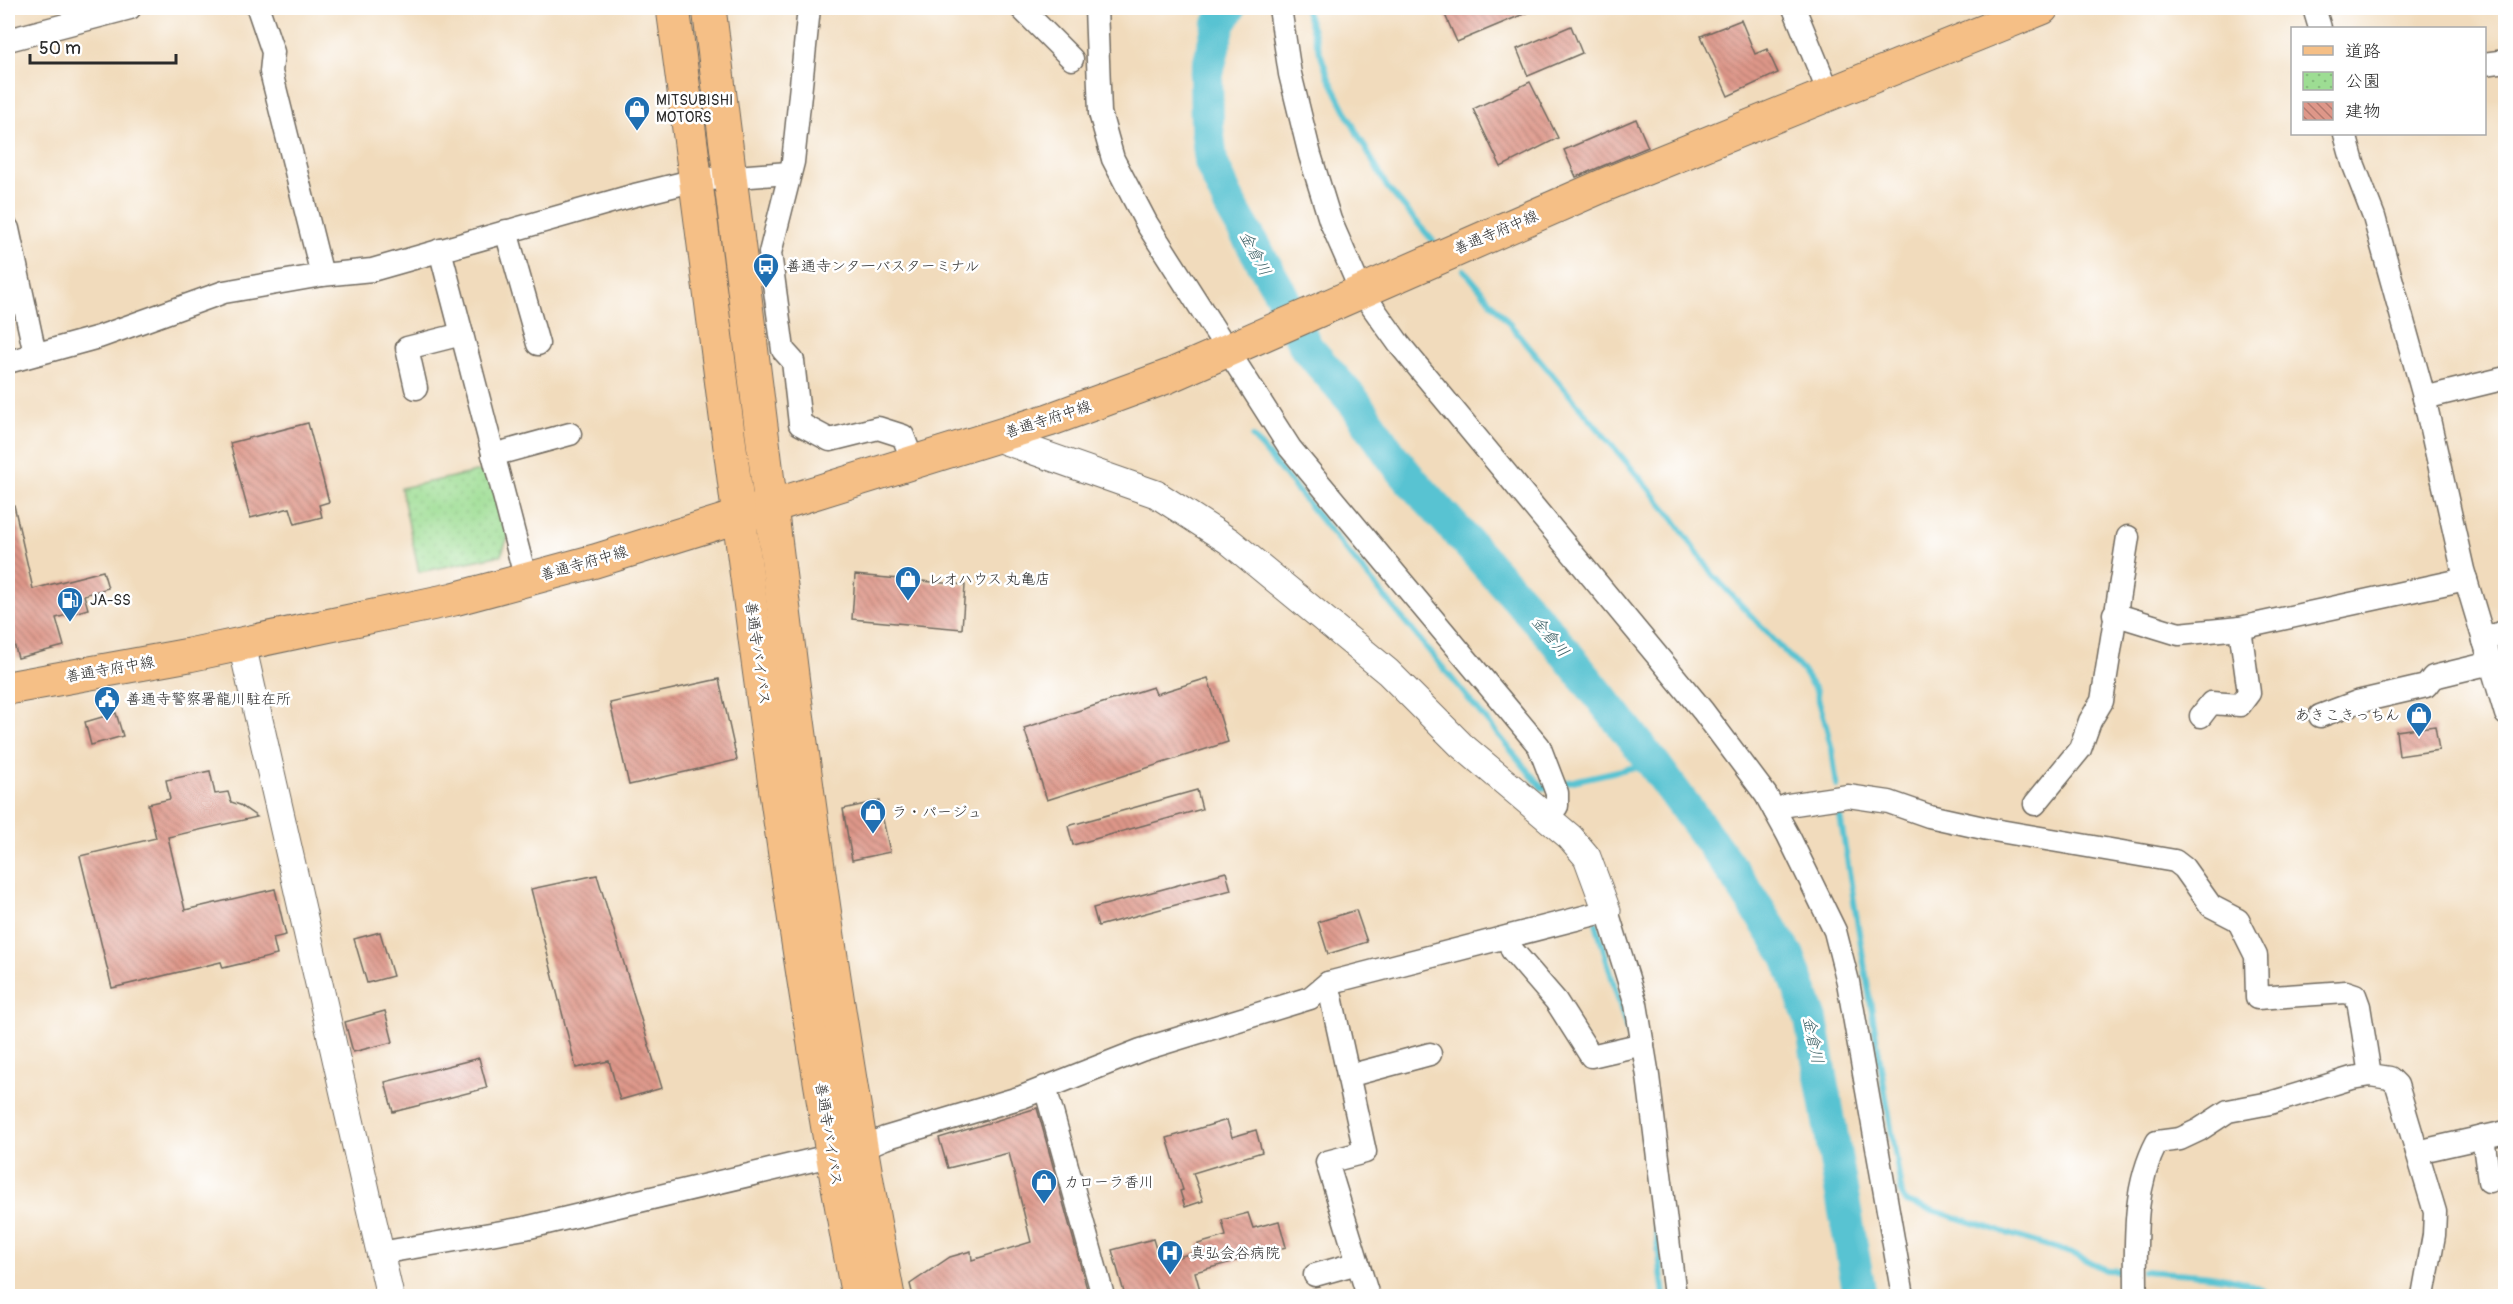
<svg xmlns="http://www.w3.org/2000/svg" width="2513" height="1304" viewBox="0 0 2513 1304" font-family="Pangolin,'Klee One',sans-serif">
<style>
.park{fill:url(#park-dots);stroke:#64845f;stroke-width:1.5}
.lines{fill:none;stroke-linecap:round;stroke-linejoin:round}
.stream{stroke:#58c3d2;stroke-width:6}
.river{stroke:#58c3d2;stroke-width:34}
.building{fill:url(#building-back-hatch)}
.minor-casing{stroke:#70695e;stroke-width:25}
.tertiary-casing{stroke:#70695e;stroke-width:29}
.primary-casing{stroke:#70695e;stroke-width:35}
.trunk-casing{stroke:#70695e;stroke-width:35}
.minor{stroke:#fff;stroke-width:22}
.tertiary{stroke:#fff;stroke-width:27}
.primary{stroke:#f5bf86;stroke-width:33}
.trunk{stroke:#f5bf86;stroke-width:33}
.labels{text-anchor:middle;stroke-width:5;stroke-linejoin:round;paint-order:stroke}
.poi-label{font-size:15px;fill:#2b2b2b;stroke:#fff;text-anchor:start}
.street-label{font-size:15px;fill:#2b2b2b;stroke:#fff}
.water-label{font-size:16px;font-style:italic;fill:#3b6065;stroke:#fff}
</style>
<defs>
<pattern id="park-dots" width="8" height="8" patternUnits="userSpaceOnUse" patternTransform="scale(1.5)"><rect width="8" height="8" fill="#9ddd93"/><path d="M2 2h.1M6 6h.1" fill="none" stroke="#87be7f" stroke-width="1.8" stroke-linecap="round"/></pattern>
<pattern id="building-back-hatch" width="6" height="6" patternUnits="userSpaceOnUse" patternTransform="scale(1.5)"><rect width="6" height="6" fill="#de9789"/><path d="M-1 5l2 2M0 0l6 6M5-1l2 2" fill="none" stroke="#b47b70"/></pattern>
</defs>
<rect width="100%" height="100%" fill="#fff"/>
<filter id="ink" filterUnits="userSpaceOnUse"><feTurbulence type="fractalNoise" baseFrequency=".0167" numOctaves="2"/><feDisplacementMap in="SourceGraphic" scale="12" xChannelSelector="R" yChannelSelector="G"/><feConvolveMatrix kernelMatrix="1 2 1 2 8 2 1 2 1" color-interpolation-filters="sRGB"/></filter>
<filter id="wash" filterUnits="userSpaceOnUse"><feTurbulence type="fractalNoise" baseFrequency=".008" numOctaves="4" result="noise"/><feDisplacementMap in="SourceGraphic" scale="24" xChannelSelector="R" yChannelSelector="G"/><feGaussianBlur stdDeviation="1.35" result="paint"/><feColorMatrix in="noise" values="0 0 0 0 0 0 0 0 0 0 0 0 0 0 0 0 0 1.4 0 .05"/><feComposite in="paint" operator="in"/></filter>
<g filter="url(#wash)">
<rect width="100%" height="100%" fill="#f1dbbc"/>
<path class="park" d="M495 468 509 535 501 555 419 572 401 488Z"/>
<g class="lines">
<g class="stream">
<path d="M1305 8 1328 76 1357 133 1387 187 1433 241"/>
<path d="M1464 270 1671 515 1713 575 1802 670 1816 691 1825 722 1832 750 1837 786"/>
<path d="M1253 437 1542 788 1653 763"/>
<path d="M1838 804 1902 1195 1906 1202 2074 1254 2106 1270 2127 1271"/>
<path d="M1596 923 1631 1043"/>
<path d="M1644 1133 1664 1296"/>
<path d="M2143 1271C2178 1274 2244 1272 2270 1296"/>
</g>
<path class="river" d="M1229 8 1219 24 1206 77 1207 127 1211 162 1230 205 1280 292 1306 347 1355 403 1392 457 1409 478 1552 636 1653 763 1739 880 1788 956 1811 1020 1860 1296"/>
</g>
<g id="blocks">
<g class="building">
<path d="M1442 8H1538L1457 42Z"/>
<path d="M1741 20 1755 54 1767 49 1778 73 1728 96 1701 36Z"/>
<path d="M1571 26 1582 53 1528 76 1517 49Z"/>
<path d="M1530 82 1558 138 1501 167 1473 109Z"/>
<path d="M1636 119 1648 147 1576 177 1564 150Z"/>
<path d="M308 423 329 502 319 505 322 517 295 524 290 508 250 518 230 443Z"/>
<path d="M14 505 33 589 103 571 108 588 84 595 88 609 56 618 64 646 18 658 8 622V617L11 616 8 602V506Z"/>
<path d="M855 575 965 585 962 629 852 619Z"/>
<path d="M1208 678 1228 742 1047 800 1024 728 1153 687 1156 694Z"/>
<path d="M719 679 737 760 629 785 610 703Z"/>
<path d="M116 713 123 736 91 745 85 722Z"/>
<path d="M2435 726 2439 750 2399 756 2396 731Z"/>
<path d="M210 771 215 794 228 792 231 802 240 805 257 817 168 837 185 910 275 889 286 935 273 938 277 955 223 968 221 962 112 988 80 856 156 838 148 804 170 799 166 780Z"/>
<path d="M1197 790 1202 809 1073 845 1068 826Z"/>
<path d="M879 801 890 852 852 860 843 809Z"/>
<path d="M1226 872 1231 890 1098 926 1093 908Z"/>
<path d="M597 875 662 1088 620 1100 609 1061 576 1068 531 889Z"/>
<path d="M1356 910 1367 942 1328 954 1318 922Z"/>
<path d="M380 932 393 976 367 983 354 939Z"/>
<path d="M385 1011 393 1042 353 1052 345 1022Z"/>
<path d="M479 1058 487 1088 393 1112 385 1082Z"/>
<path d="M1037 1108 1089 1296H913L910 1284 950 1257 971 1251 972 1260 1031 1242 1009 1153 948 1168 939 1138Z"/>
<path d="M1227 1120 1232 1137 1256 1130 1262 1152 1193 1173 1203 1201 1185 1207 1180 1191 1183 1190 1167 1138Z"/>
<path d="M1248 1213 1253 1228 1279 1221 1286 1247 1195 1272 1200 1290 1174 1296H1125L1112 1250 1153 1239 1160 1262 1200 1251 1198 1244 1226 1236 1222 1220Z"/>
</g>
</g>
</g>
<g filter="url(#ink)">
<use href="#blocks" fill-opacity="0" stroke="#70695e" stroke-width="1.5"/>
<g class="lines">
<g class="minor-casing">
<g id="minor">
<path d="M258 8 273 52 271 72 322 275"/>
<path d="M809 8 793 162 770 253 783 350 793 361 800 424 830 440 878 428 903 436 913 462"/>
<path d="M1021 8 1072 59"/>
<path d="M1096 8 1100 113 1113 159 1147 224 1290 448 1539 746 1557 793V806L1548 818"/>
<path d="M1280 8 1290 74 1310 155 1330 220 1361 291 1399 344 1703 711 1766 795 1788 835 1835 931 1848 982 1903 1296"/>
<path d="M1794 8 1829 93"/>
<path d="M2314 8 2320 28"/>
<path d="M8 40 130 8"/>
<path d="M2484 64 2506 61"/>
<path d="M2345 134 2353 163 2374 217 2423 393 2463 570 2506 714"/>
<path d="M8 229 35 354"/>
<path d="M506 231 538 344"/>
<path d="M440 250 526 580"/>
<path d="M8 362 99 337 224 292 322 275 372 270 635 195 696 180 789 173"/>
<path d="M416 388 407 348 462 334"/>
<path d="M2424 398 2506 378"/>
<path d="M493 455 570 434"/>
<path d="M2114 614 2179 634 2240 628 2466 579"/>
<path d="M2484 641 2506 630"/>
<path d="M2201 716 2211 703 2240 705 2249 693 2240 628"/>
<path d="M2320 716 2357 702 2426 686 2433 677 2491 663"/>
<path d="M2035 804 2080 749 2090 721 2102 701 2128 537"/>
<path d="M1775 811 1788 805 1848 796 1889 802 1929 816 1988 829 2175 861 2184 868 2211 906 2238 920 2256 956 2257 998 2346 992 2355 995 2359 1006 2370 1075 2390 1078 2397 1085 2435 1212 2434 1235 2423 1296"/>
<path d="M1508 937 1512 950 1556 1001 1591 1056 1643 1044"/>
<path d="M1328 983 1365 1152 1327 1162 1368 1296"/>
<path d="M1348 1076 1430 1054"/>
<path d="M1045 1087 1103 1296"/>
<path d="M2483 1137 2489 1181"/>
<path d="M2417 1152 2506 1132"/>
<path d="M380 1253 525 1228 859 1149 885 1138 1022 1097 1141 1050 1310 998 1328 983 1607 911 1636 1004 1648 1076 1675 1296"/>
<path d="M1315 1275 1358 1263"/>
<path d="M2136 1296C2136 1245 2132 1189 2157 1142L2180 1139 2199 1130 2228 1111 2270 1103 2352 1078 2370 1075"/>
</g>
</g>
<g class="tertiary-casing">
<g id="tertiary">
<path d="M994 437 1156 494 1229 541 1388 672 1461 745 1570 837 1587 857 1607 911"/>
<path d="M242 645 390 1296"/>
</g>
</g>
<g class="primary-casing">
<path id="primary" d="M8 688 189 655 454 599 595 561 1049 420 1169 376 1607 184 2042 8"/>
</g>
<g class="trunk-casing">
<g id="trunk">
<path d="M673 8C731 438 777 870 858 1296"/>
<path d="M709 8C735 233 763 458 793 683 820 888 849 1093 888 1296"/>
</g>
</g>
<use href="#minor" class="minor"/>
<use href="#tertiary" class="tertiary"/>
<use href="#primary" class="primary"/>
<use href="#trunk" class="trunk"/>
</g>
</g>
<defs>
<g id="shop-pin" transform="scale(1.35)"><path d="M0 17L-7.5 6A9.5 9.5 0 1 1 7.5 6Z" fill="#1f6fb2" stroke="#fff"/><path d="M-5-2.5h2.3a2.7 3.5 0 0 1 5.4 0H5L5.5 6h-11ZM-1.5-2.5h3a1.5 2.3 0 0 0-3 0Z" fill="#fff"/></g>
<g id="bus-pin" transform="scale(1.35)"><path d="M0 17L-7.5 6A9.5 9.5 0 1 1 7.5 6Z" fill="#1f6fb2" stroke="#fff"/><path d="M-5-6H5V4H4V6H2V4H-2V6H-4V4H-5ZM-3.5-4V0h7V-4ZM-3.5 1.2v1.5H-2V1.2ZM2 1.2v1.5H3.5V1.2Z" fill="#fff"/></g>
<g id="fuel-pin" transform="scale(1.35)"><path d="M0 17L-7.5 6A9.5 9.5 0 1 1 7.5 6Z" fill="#1f6fb2" stroke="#fff"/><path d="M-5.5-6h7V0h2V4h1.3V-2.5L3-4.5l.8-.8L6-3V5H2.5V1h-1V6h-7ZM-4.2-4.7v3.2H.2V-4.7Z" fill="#fff"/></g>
<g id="civic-pin" transform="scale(1.35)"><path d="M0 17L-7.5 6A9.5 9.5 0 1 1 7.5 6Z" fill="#1f6fb2" stroke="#fff"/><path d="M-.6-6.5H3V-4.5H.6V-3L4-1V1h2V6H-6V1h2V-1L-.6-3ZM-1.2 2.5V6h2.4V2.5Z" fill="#fff"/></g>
<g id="hospital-pin" transform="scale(1.35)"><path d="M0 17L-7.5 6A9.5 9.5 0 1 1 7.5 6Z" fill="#1f6fb2" stroke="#fff"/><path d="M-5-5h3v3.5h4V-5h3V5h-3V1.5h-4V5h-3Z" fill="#fff"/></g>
</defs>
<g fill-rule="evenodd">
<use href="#shop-pin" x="637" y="109"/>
<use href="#bus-pin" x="766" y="266"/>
<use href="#shop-pin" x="908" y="579"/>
<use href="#fuel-pin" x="70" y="600"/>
<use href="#civic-pin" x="107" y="699"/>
<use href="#shop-pin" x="2419" y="715"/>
<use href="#shop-pin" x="873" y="812"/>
<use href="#shop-pin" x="1044" y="1182"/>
<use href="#hospital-pin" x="1170" y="1253"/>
</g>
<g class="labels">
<g class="poi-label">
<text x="656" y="105">MITSUBISHI<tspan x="656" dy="17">MOTORS</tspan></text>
<text x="786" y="271">善通寺ンタ一バスターミナル</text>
<text x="928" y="584">レオハウス 丸亀店</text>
<text x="90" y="605">JA-SS</text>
<text x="126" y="704">善通寺警察署龍川駐在所</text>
<text x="2400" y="720" text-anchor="end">あきこきっちん</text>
<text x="892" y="817">ラ・パージュ</text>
<text x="1064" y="1187">カローラ香川</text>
<text x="1190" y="1258">真弘会谷病院</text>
</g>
<g class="street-label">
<text transform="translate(1496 232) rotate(-23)" y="5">善通寺府中線</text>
<text transform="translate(1048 419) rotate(-18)" y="5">善通寺府中線</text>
<text transform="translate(584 563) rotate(-16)" y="5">善通寺府中線</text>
<text transform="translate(758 653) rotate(82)" y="5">善通寺バイパス</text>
<text transform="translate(110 669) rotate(-10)" y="5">善通寺府中線</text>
<text transform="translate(829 1134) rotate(81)" y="5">善通寺バイパス</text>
</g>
<g class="water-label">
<text transform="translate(1256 253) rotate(62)" y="6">金倉川</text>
<text transform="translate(1551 636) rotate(50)" y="6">金倉川</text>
<text transform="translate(1814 1040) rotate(78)" y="6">金倉川</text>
</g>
</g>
<rect width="2513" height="1304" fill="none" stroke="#fff" stroke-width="30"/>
<rect x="2291" y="27" width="195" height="108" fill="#ffffff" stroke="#aaaaaa" stroke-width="1.5"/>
<rect x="2303" y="46" width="30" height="9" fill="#f5bf86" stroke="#aaaaaa" stroke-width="1.5"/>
<text x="2345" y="57" font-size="18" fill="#2b2b2b">道路</text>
<rect x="2303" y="72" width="30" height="18" fill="url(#park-dots)" stroke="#aaaaaa" stroke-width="1.5"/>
<text x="2345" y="87" font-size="18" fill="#2b2b2b">公園</text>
<rect x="2303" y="102" width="30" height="18" fill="url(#building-back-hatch)" stroke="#aaaaaa" stroke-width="1.5"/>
<text x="2345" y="117" font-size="18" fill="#2b2b2b">建物</text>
<path d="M30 54v9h146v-9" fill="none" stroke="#2b2b2b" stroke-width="3"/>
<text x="39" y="54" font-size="18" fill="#2b2b2b" stroke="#ffffff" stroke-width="4.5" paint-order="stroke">50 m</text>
</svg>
